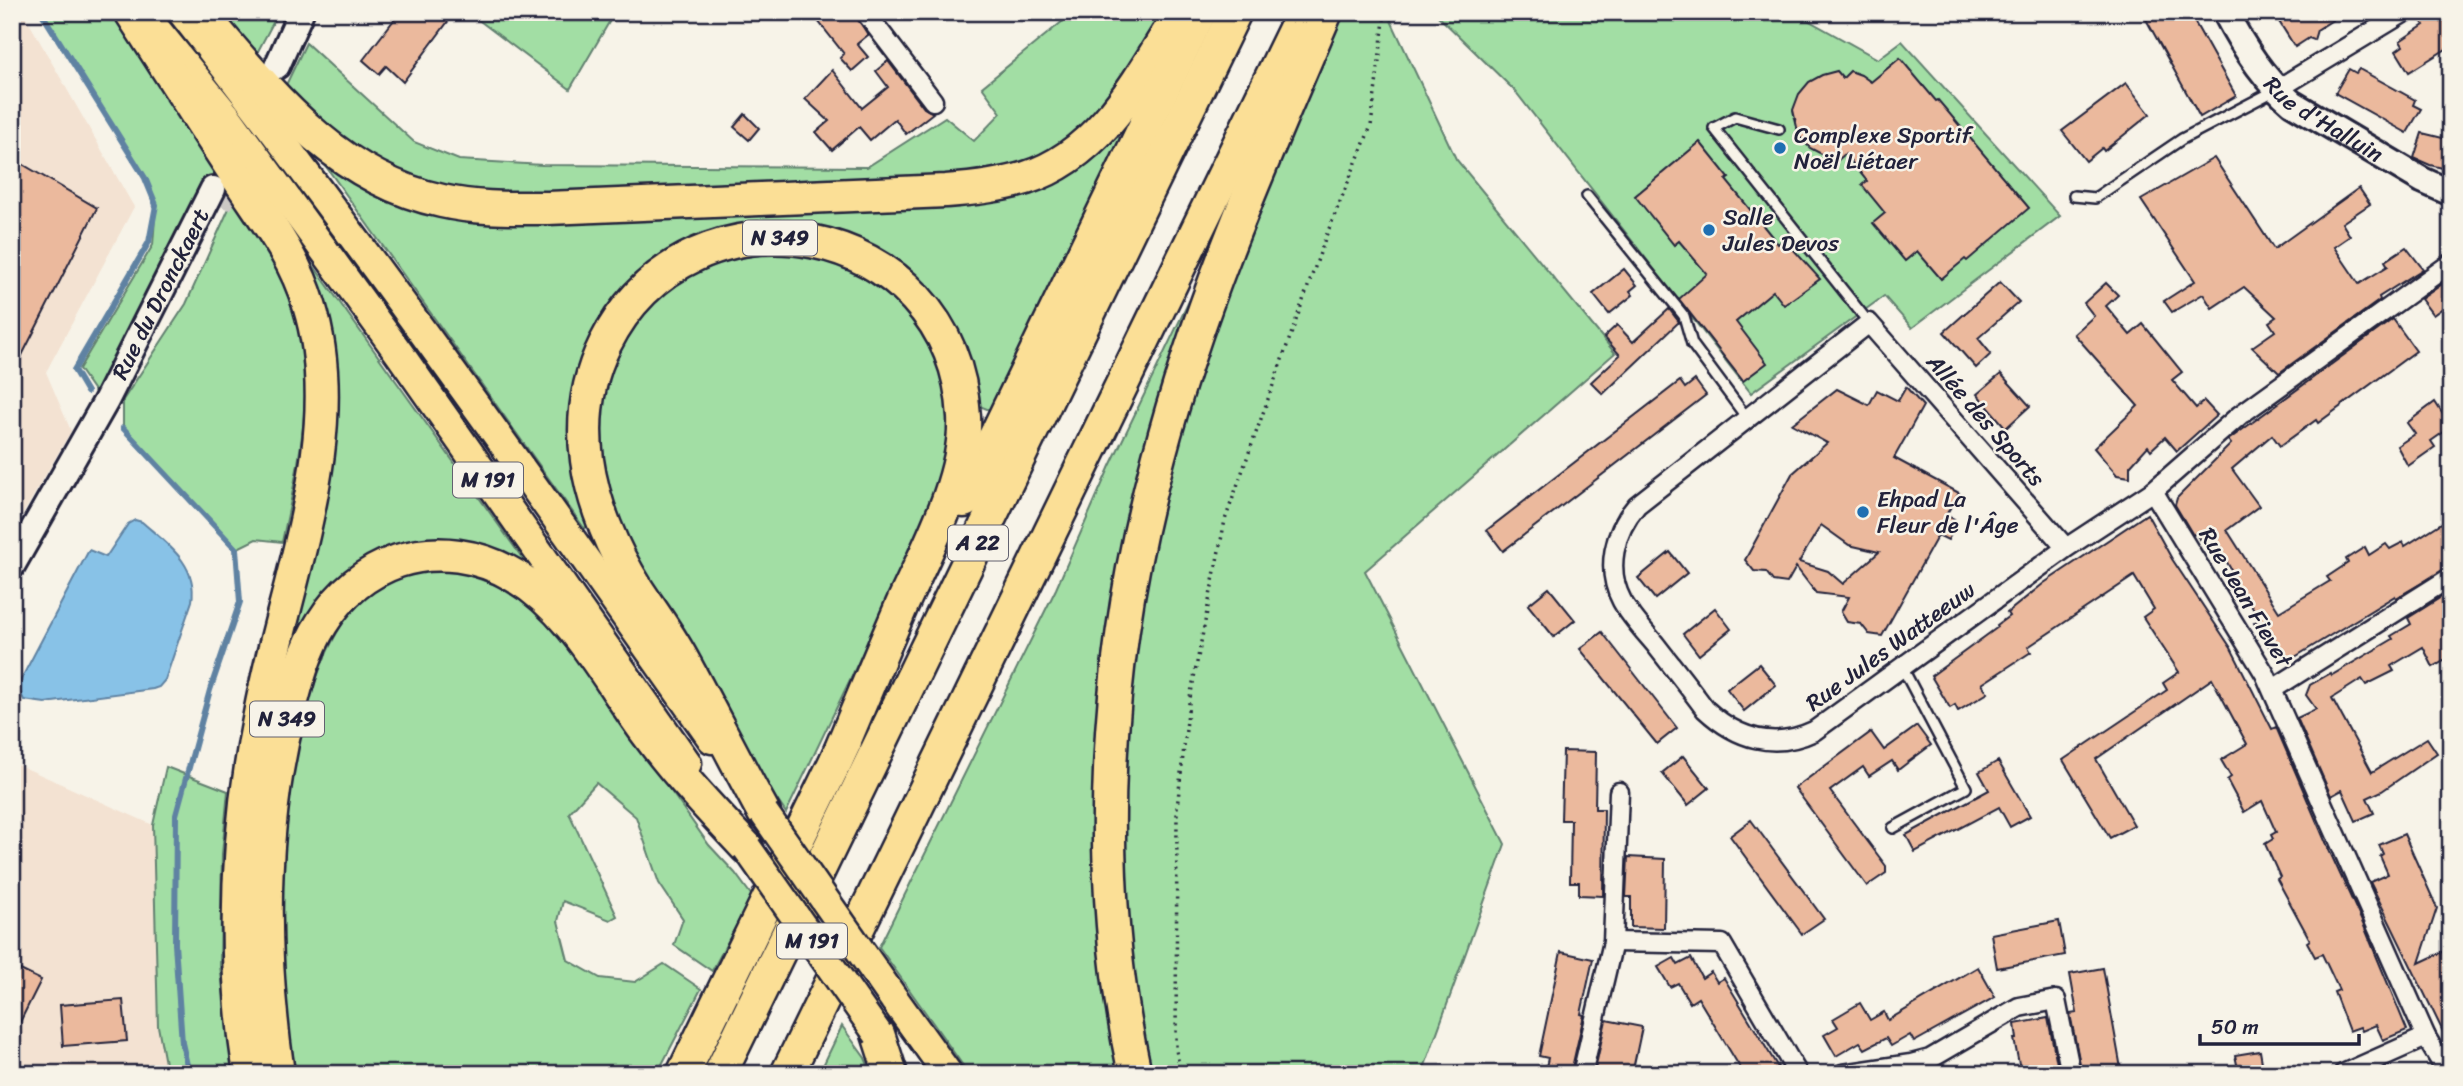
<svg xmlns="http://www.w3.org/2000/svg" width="2463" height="1086" viewBox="0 0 2463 1086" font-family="Sriracha,sans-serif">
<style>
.built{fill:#f3e2d2}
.green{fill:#a2dea4;stroke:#628070;stroke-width:2}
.water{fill:#88c2e7;stroke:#5f82a2;stroke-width:2}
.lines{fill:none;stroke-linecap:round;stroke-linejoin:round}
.stream{stroke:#5f82a2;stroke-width:6}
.building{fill:#ebb99d;stroke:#22223b;stroke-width:2;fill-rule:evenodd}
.secondary-tunnel{stroke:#ccc9c5;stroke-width:24;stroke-dasharray:24 12;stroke-linecap:butt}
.service-casing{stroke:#22223b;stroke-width:14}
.minor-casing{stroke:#22223b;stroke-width:23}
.secondary-casing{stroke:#22223b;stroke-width:30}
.trunk-casing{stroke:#22223b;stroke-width:33}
.motorway-casing{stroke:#22223b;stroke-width:37}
.path{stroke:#22223b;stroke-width:3.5;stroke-dasharray:2 5;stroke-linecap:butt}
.service{stroke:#f7f3e8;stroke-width:9}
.minor{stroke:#f7f3e8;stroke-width:18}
.secondary{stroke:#f7f3e8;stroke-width:24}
.trunk{stroke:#fbdf96;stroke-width:28}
.motorway{stroke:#fbdf96;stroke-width:32}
.trunk-bridge-casing{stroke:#22223b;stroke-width:33;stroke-linecap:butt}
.trunk-bridge{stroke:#fbdf96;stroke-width:28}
.poi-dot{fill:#1f6fb2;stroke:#f7f3e8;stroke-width:2.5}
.labels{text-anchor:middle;stroke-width:5;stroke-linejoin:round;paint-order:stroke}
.shield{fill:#f7f3e8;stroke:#62616f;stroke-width:2}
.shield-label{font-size:21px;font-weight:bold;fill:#22223b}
.street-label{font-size:23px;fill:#22223b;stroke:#f7f3e8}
.poi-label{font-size:23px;fill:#22223b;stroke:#f7f3e8;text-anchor:start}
</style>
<rect width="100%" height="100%" fill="#f7f3e8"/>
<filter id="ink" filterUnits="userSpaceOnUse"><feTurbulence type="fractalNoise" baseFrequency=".0143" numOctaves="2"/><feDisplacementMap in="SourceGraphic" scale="14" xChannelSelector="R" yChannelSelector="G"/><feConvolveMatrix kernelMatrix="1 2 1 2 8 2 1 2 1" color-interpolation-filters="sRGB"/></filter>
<g filter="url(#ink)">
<g class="built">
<path d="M12 12H23L134 207 46 372 71 431 12 533Z"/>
<path d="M12 762 153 825 158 1026 167 1074H12Z"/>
</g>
<g class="green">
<path d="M41 12H112L217 168 95 392 79 369 153 245 156 205 145 178Z"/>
<path d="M221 12H269L275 19 257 53Z"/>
<path d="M468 12H615L570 89Z"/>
<path d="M1074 12H1162L1109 103 1080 131 1046 154 1004 170 944 178 531 195C481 191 426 188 380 165 343 147 314 115 285 87L306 43 414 142 459 160 543 165 867 167 945 117 974 141 1001 113 982 87Z"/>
<path d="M1339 12H1387L1456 159 1615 353 1365 571 1505 844 1422 1074H1153C1097 847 1131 571 1205 351 1244 236 1293 124 1339 12Z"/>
<path d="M1434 12H1812L1806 19 1878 59 1902 41 2060 216 1912 328 1884 296 1751 393 1515 91Z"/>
<path d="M1114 134 1123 140 992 411 972 403 952 333 789 228 611 310 590 526 584 528 325 165 329 161 379 193 930 202Z"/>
<path d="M235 195C249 220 265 244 277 270 323 365 303 444 282 542L256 539 236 549 123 428V400L186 304Z"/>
<path d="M785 252 820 259 857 273 899 303 935 350 949 404 950 452 938 496 786 813C756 770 730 723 703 677 658 602 596 510 600 419 601 408 605 398 607 387 612 360 622 337 640 317 682 268 724 257 785 252Z"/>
<path d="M308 258 528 566 395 549 281 681 318 506 303 261Z"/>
<path d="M1189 301 1193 303 1149 441 1120 555 1099 708 1094 803 1097 902 1121 1074H969L879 947 1056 589 1110 466Z"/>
<path d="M454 570 496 585 534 609 585 669 709 845 735 873 752 896 712 971 674 945 683 919 659 883 636 817 596 783 569 813 617 916 610 920 563 901 558 921 568 960 600 978 635 982 664 964 701 989 657 1074H296C292 1046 284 1017 283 990 276 887 286 650 377 586 399 571 428 571 454 570Z"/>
<path d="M166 767 228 791 222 854 220 966 234 1074H167L158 1026 153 825Z"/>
<path d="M842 1026 865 1058 872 1074H819Z"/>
</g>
<path class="water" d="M135 520 142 522C167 544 198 564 192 601L165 680 159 687 153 689 45 703 24 700 17 687 89 550 106 557 128 524Z"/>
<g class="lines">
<g class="stream">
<path d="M41 12 145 178 156 205 149 242 74 370 87 392"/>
<path d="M123 428 236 549 240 602 210 690 176 815 175 944 182 1043 189 1074"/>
</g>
</g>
<g class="building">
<path d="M400 12H455L403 82 386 66 379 74 363 60Z"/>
<path d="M811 12H854L868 35 857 44 868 57 852 71 840 58 844 54Z"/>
<path d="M2142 12H2189L2236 96 2200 117Z"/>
<path d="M2273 12H2345L2317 30 2314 40 2309 38 2295 47Z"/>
<path d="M2428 12H2451V46L2409 72 2396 51 2403 46 2400 41 2424 25 2419 18Z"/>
<path d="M1900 58 1936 101 1938 100 2029 208 1967 261 1965 259 1941 279 1917 251 1905 261 1873 223 1885 213 1862 185 1867 181 1845 154 1838 160H1833L1810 148 1799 136 1793 110 1799 94 1809 82 1822 75 1837 71 1843 78 1850 71 1861 75 1871 82Z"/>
<path d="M888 61 924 108 933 113 906 134 895 119 870 140 859 127 832 150 816 132 829 121 805 99 832 70 862 108 888 87 876 71Z"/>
<path d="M2349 69 2356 73 2359 69 2415 100 2413 105 2421 109 2407 133 2335 93Z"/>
<path d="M2126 83 2150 114 2104 151 2102 148 2086 161 2062 131Z"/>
<path d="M745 114 759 128 749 140 734 127Z"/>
<path d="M2422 133 2451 140V170L2430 165 2414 158Z"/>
<path d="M1700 142 1729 178 1726 180 1778 244 1784 239 1820 279 1784 305 1773 291 1736 322 1767 363 1743 381 1679 299 1707 274 1679 241 1674 245 1635 196Z"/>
<path d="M12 158 97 208 12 375Z"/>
<path d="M2214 158 2274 249 2359 188 2370 204 2342 223 2350 236 2334 247 2359 284 2388 266 2385 261 2406 247 2423 269 2379 297 2380 300 2279 373 2252 347 2275 331 2269 322 2276 317 2244 287 2212 308 2203 294 2172 312 2164 301 2195 281 2141 200Z"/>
<path d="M1624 269 1637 285 1630 291 1633 295 1609 314 1593 294Z"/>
<path d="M2451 278V302L2433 315 2421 299Z"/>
<path d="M2000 282 2019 302 1978 338 1991 354 1976 368 1944 332Z"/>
<path d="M2106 283 2118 295 2106 306 2130 335 2143 324 2182 372 2172 380 2196 408 2204 401 2217 415 2177 451 2165 437 2151 450 2148 446 2130 466V477L2117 475 2094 448 2138 406 2074 334 2094 316 2084 303Z"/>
<path d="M1669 309 1679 322 1603 394 1591 382 1620 355 1604 337 1617 325 1633 342Z"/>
<path d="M2393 319 2416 351 2318 423 2316 420 2280 446 2272 435 2232 469 2259 506 2227 530 2279 612 2330 581 2327 577 2348 563 2346 559 2365 547 2369 555 2386 544 2390 549 2403 542 2405 546 2451 517V566L2396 598 2395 596 2290 660 2275 656 2254 623 2260 619 2242 591 2236 595 2226 578 2233 573 2210 532 2200 539 2196 533 2193 535 2175 505 2177 498 2231 444 2228 440 2231 438Z"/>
<path d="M2001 374 2030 406 2006 428 1977 394Z"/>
<path d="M1695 380 1706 395 1503 551 1487 530 1680 381 1685 388Z"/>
<path d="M1906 387 1923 406 1894 458 1959 493 1946 515 1954 519 1952 523 1956 525 1948 540 1938 535 1882 636 1869 634 1861 624 1847 622 1841 612 1849 597 1816 593 1796 567 1787 583 1773 581 1766 572 1754 571 1745 560 1792 474 1827 443 1792 424 1837 389 1869 405 1877 390 1898 401ZM1821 525 1849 545 1879 552 1843 584 1828 571 1799 562Z"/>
<path d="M2435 402 2451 427 2431 441 2435 447 2408 466 2397 446 2415 434 2407 423Z"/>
<path d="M2147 514 2172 559 2231 648 2272 729 2276 727 2329 850 2364 926 2407 1030 2383 1040 2376 1025 2362 1031 2360 1027 2349 1031 2334 992 2339 990 2322 954 2315 957 2307 942 2310 940 2277 879 2280 877 2265 844 2273 839 2271 835 2276 832 2262 801 2244 812 2227 780 2231 777 2221 760 2247 744 2212 679 2096 759 2134 825 2110 838 2063 760 2167 690 2163 683 2179 672 2143 617 2154 609 2134 576 2028 647 2031 652 1982 684 1988 693 1958 711 1955 705 1950 708 1931 676 1998 627 1997 625 2009 616 2007 613 2044 583Z"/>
<path d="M1670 552 1687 573 1655 599 1638 578Z"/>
<path d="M1549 588 1575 620 1554 637 1528 605Z"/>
<path d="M2451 591V657L2433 667 2423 647 2391 666 2394 671 2366 685 2362 679 2332 698 2372 772 2427 738 2437 753 2382 791 2367 798 2374 813 2356 821 2342 790 2331 796 2297 718 2316 709 2306 695 2310 685 2331 673 2332 675 2393 639 2391 636 2411 624 2408 618Z"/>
<path d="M1715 608 1731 629 1699 655 1683 634Z"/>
<path d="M1602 632 1677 728 1657 744 1580 649Z"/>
<path d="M1759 664 1776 685 1744 711 1727 689Z"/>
<path d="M1917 726 1931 745 1911 760 1898 770 1892 761 1869 776 1863 767 1830 791 1886 866V873L1867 886 1795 788 1871 732 1884 750Z"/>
<path d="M1563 751 1596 752 1595 809H1604L1603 896 1579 895V882H1570L1571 820H1561Z"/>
<path d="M1683 756 1709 788 1688 805 1662 773Z"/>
<path d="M1998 761 2030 816 2010 827 1999 807 1915 852 1906 835 1989 790 1979 772Z"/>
<path d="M1751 820 1824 919 1802 934 1730 836Z"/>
<path d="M2404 834 2437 908 2419 963 2451 948V1048L2370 882 2388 874 2380 856 2383 854 2379 845Z"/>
<path d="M1628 857 1665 859 1664 928 1631 927V897H1626Z"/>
<path d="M2059 921 2065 955 1997 968 1991 934Z"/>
<path d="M1561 952 1593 959 1581 1014 1584 1015 1571 1072 1546 1067 1548 1058 1539 1056Z"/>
<path d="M1674 958 1678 965 1691 958 1702 978 1711 972 1717 982 1724 978 1782 1074H1744L1698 998 1690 1003 1678 983 1670 987 1658 967Z"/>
<path d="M12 966 41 980 12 1038Z"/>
<path d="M1978 967 1995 997 1914 1042 1910 1035 1891 1046 1886 1038 1865 1049 1860 1042 1836 1056 1824 1035 1838 1027 1833 1019 1860 1003 1870 1020 1884 1012 1888 1020Z"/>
<path d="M2103 968 2122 1074H2082L2070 1014 2077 1013 2070 974Z"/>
<path d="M123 1000 127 1041 63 1046 60 1005Z"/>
<path d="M2048 1018 2059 1074H2021L2014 1039H2017L2015 1024Z"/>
<path d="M1606 1020 1642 1027 1632 1074H1594Z"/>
<path d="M2260 1051 2264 1074H2239L2235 1055Z"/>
</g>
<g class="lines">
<path class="secondary-tunnel" d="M220 206 239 161"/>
<g class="service-casing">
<g id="service">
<path d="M1779 129 1735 117 1714 128 1869 323"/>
<path d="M1587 196 1684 316 1692 344 1747 418"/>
<path d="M2074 196 2095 198 2182 139 2276 90"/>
<path d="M1893 828 1966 788 1902 667"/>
</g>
</g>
<g class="minor-casing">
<g id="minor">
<path d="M865 12 933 101"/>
<path d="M2276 90 2405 12"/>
<path d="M2153 491 2265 674 2426 1037 2448 1074"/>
<path d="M2066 548 1869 323 1637 505C1614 532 1605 569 1622 601 1631 617 1644 631 1655 644 1672 666 1689 687 1705 709 1737 739 1774 750 1814 731L2066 548 2153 491 2240 415 2451 263"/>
<path d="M2273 689 2451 577"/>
<path d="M1613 942 1722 944 1798 1074"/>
<path d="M1582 1074 1613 942 1619 792"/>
<path d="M1843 1074 1911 1064 1930 1059 2019 1007 2056 1000 2071 1074"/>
<path d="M2343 1074 2426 1037"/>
</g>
</g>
<g class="secondary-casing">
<g id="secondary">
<path id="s1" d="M2225 12C2242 45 2263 79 2292 103L2422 180 2451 193"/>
<path d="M277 66 301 12"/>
<path id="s2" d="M12 566 106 401 213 189"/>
</g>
</g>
<g class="trunk-casing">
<g id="trunk">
<path d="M182 12C367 248 540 494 712 739"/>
<path d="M155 28 225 114 399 353 687 763"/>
<path d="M894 999 948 1074"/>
</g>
</g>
<g class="motorway-casing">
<g id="motorway">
<path d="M131 12C166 67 202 123 238 178 265 219 295 257 309 305 349 432 285 583 261 709 237 828 231 953 250 1074"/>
<path d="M200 12C268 91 334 178 442 201 477 209 513 208 548 208L946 191C973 189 1000 186 1026 178 1099 155 1137 83 1175 22"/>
<path d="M964 501 1200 12"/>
<path d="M764 813C736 762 710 710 682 659 669 635 652 612 637 589 613 551 593 504 587 460 582 421 587 380 605 344 691 171 953 219 964 417 967 478 926 551 901 607 879 658 858 709 836 761"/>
<path d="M878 1034 891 1074"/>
<path d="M278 1074C261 955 259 834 288 717 296 685 304 651 322 623 340 594 366 572 398 561 437 548 480 555 515 576 574 611 607 679 647 733 677 774 712 811 747 848"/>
<path d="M683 1074 845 742"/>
<path d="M720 1074 1235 12"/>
<path d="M787 1074 1303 12"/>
<path d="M1135 1074C1091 871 1105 655 1159 456 1199 303 1264 157 1326 12"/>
</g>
</g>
<path class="path" d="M1181 1074 1176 1050 1177 808 1189 703 1225 520 1326 236 1371 126 1385 12"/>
<use href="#service" class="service"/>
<use href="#minor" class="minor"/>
<use href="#secondary" class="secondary"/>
<use href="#trunk" class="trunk"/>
<use href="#motorway" class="motorway"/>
<g class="trunk-bridge-casing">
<g id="trunk-bridge">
<path d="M764 813 894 999"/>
<path d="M747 848 878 1034"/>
</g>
</g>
<use href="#trunk-bridge" class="trunk-bridge"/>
</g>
</g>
<g class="poi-dot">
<circle cx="1780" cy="148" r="7"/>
<circle cx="1709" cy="230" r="7"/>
<circle cx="1863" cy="512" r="7"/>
</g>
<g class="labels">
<g class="shield">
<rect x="743" y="220.5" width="74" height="35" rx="5"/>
<rect x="453" y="462.5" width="70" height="35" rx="5"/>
<rect x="948" y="525.5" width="60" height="35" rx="5"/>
<rect x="250" y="701.5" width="74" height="35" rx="5"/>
<rect x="777" y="923.5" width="70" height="35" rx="5"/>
</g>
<g class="shield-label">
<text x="780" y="245">N 349</text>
<text x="488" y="487">M 191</text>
<text x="978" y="550">A 22</text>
<text x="287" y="726">N 349</text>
<text x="812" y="948">M 191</text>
</g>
<g class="street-label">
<text dy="8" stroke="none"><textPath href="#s1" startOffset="149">Rue d'Halluin</textPath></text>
<text dy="8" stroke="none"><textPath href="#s2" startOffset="310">Rue du Dronckaert</textPath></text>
<text transform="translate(1986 420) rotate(49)" y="8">Allée des Sports</text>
<text transform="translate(2246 597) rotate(59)" y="8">Rue Jean Fievet</text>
<text transform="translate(1890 646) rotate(-36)" y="8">Rue Jules Watteeuw</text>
</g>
<g class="poi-label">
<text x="1794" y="143">Complexe Sportif<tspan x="1794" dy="26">Noël Liétaer</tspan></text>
<text x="1723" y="225">Salle<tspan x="1723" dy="26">Jules Devos</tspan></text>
<text x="1877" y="507">Ehpad La<tspan x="1877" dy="26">Fleur de l'Âge</tspan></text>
</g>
</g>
<rect width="2463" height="1086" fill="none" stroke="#f7f3e8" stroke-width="42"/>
<rect x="21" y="21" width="2421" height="1044" fill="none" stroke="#22223b" stroke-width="2.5" filter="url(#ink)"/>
<path d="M2200 1034v10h159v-10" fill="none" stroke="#22223b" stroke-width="3.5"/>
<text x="2211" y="1034" font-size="21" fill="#22223b" stroke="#f7f3e8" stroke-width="5" paint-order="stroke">50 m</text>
</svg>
